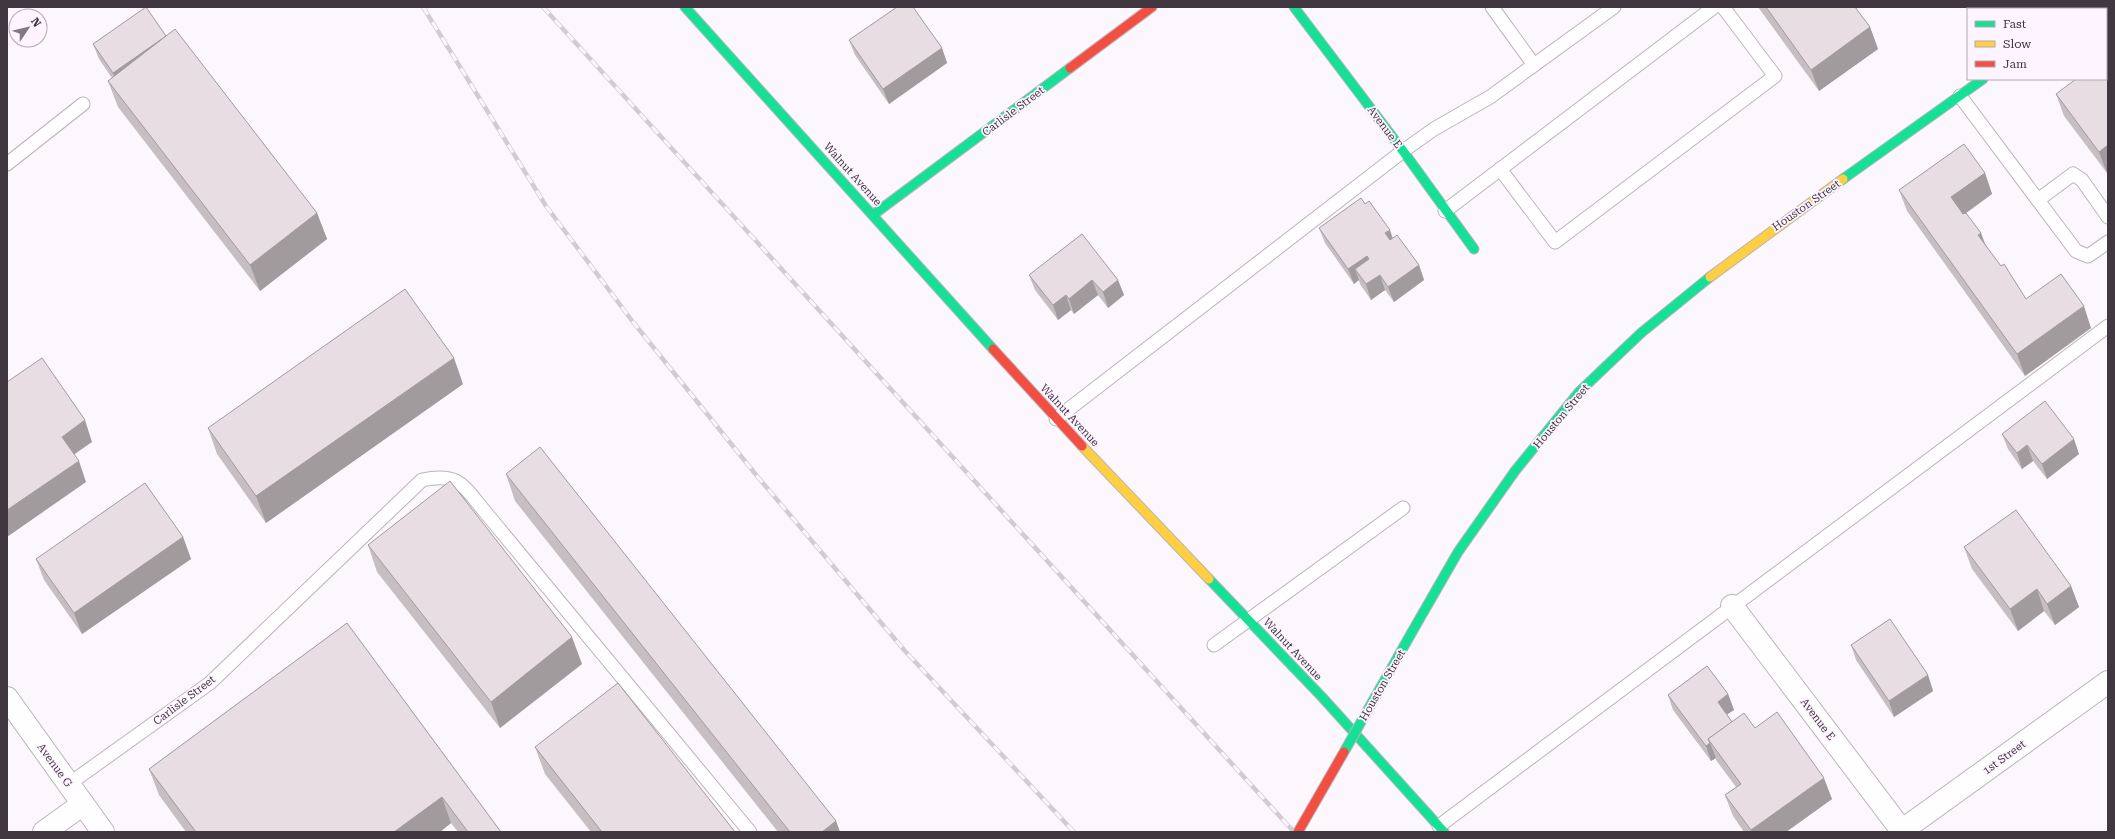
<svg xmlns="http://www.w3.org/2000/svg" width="2115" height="839" viewBox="0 0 2115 839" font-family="'Roboto Serif',serif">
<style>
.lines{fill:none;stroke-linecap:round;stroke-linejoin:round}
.lane-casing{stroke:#bbb4bb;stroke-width:15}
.street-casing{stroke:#bbb4bb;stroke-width:24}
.fast-casing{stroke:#bbb4bb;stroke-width:11}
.slow-casing{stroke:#bbb4bb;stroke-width:11}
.jam-casing{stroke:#bbb4bb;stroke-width:11}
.lane{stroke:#fffeff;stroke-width:13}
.street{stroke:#fffeff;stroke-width:22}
.fast{stroke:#16e098;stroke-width:9}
.slow{stroke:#ffcf43;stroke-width:9}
.jam{stroke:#f24e42;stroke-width:9}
.rail-casing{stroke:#d0cdd0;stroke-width:4.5}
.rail{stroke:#fef4ff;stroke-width:3;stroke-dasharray:9;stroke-linecap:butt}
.fast-bridge-casing{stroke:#bbb4bb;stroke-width:11;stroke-linecap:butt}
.jam-bridge-casing{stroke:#bbb4bb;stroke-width:11;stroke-linecap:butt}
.fast-bridge{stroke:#16e098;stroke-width:9}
.jam-bridge{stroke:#f24e42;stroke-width:9}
.wall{fill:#c7bec2}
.shaded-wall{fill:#a29b9e}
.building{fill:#e7dde2;stroke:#a29b9e}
.labels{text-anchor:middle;stroke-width:3.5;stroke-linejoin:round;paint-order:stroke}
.street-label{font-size:11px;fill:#403741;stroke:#fef4ff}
</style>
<rect width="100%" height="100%" fill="#fcf7fc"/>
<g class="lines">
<g class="lane-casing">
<g id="lane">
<path d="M1492 7 1534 65"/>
<path d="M1960 96 2076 251 2088 256 2108 242"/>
<path d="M7 164 83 104"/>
<path d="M1500 169 1555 242 1775 76 1723 7"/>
<path d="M2038 200 2073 174 2082 180 2108 217"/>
<path d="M1445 211 1714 7"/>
<path d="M1056 419 1403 151 1434 129 1490 97 1614 7"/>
<path d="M1214 645 1403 508"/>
<path d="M69 784 210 683 422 480C460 472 463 486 486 513L750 832"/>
<path d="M1439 826 2108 326"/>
</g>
</g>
<g class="street-casing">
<g id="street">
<path d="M1732 606 1903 832"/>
<path d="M7 698 103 832"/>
<path d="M44 832 83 804"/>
<path d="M1900 832 2108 682"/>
</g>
</g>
<g class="fast-casing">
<g id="fast">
<path d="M685 7 993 349"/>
<path d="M1294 7 1403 151 1474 249"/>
<path d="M1843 179 1983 79"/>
<path d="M873 215 1070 68"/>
<path d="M1209 579 1322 697 1444 832"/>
<path d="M1412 632 1458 552 1515 471 1579 392 1641 333 1710 277"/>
</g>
</g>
<g class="slow-casing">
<g id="slow">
<path d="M2081 9 2083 7"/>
<path d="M1710 277 1843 179"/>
<path d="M1082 446 1209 579"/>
</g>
</g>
<g class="jam-casing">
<g id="jam">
<path d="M1070 68 1152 7"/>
<path d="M993 349 1082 446"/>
</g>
</g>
<use href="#lane" class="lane"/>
<use href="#street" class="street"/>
<use href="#fast" class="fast"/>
<use href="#slow" class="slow"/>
<use href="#jam" class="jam"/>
<g class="rail-casing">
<g id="rail">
<path d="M423 7 546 206 633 322 757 476 905 651 1074 832"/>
<path d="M543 7 1294 832"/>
</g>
</g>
<use href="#rail" class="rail"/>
<g class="fast-bridge-casing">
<path id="fast-bridge" d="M1344 752 1412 632"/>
</g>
<g class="jam-bridge-casing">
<path id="jam-bridge" d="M1298 832 1344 752"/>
</g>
<use href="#fast-bridge" class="fast-bridge"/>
<use href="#jam-bridge" class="jam-bridge"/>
</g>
<g class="wall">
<path d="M1758 7H1855L1870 27 1878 49 1819 91Z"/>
<path d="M166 36 317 213 327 239 260 291 118 107 108 81 112 78 99 59 93 44Z"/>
<path d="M849 40 942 48 947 63 889 104 855 55Z"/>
<path d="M2108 44V172L2107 173 2064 116 2056 94 2106 79Z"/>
<path d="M1985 173 1992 194 1966 213 1985 245 2026 299 2091 328 2025 376 1907 211 1899 190Z"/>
<path d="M1365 204 1393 238 1419 265 1424 280 1394 302 1385 290 1371 300 1360 284 1359 280 1354 284 1325 243 1319 228Z"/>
<path d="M1029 275 1118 280 1124 295 1108 308 1098 295 1074 314 1071 310 1058 320 1035 290Z"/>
<path d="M463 384 266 523 217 454 208 428Z"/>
<path d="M2002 434 2079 454 2047 479 2033 461 2022 469 2008 449Z"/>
<path d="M506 474 836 821 840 832H778L515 501Z"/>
<path d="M183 537 191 559 82 634 44 580 36 559Z"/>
<path d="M368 545 582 664 500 728 377 572Z"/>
<path d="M1964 547 2071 586 2079 607 2055 625 2044 611 2018 631 1972 569Z"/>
<path d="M347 623 501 832H458L451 823 440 832H186L159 795 149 769Z"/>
<path d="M1851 645 1928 675 1933 691 1894 717 1856 660Z"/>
<path d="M1728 694 1734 710 1727 714 1732 722 1755 728 1832 799 1786 832H1744L1733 816 1725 795 1736 787 1716 760V758L1711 761 1673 710 1668 695Z"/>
<path d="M535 747 735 832H591L545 774Z"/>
</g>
<g class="shaded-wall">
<path d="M1870 27 1878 49 1819 91 1811 70Z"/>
<path d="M166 36 119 88 113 73Z"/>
<path d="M942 48 947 63 889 104 883 89Z"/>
<path d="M2108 145V172L2107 173 2099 152Z"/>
<path d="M1985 173 1992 194 1959 218 1951 197Z"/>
<path d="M317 213 327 239 260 291 250 265Z"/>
<path d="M1390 230 1395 245 1390 249 1385 233Z"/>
<path d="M1981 233 1989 254 1978 235Z"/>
<path d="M1367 256 1372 271 1355 269 1359 280 1354 284 1348 269Z"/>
<path d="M1419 265 1424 280 1394 302 1388 287Z"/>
<path d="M1380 275 1385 290 1371 300 1366 284Z"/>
<path d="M1092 280 1098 295 1074 314 1069 299Z"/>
<path d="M1118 280 1124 295 1108 308 1103 292Z"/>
<path d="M1066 295 1071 310 1058 320 1053 305Z"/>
<path d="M2084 306 2091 328 2025 376 2017 354Z"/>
<path d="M454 358 463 384 266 523 256 496Z"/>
<path d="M85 420 92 442 69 458 62 437Z"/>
<path d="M2074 439 2079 454 2047 479 2042 464Z"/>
<path d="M2027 445 2033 461 2022 469 2017 453Z"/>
<path d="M79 461 86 482 7 537V510Z"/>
<path d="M183 537 191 559 82 634 74 613Z"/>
<path d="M2071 586 2079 607 2055 625 2047 604Z"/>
<path d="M2037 589 2044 611 2018 631 2010 609Z"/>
<path d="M572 637 582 664 500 728 491 702Z"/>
<path d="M1928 675 1933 691 1894 717 1889 701Z"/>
<path d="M1728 694 1734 710 1723 717 1718 702Z"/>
<path d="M1710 743 1716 758 1711 761 1706 746Z"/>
<path d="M1824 778 1832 799 1786 832H1752L1751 830Z"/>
<path d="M442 797 451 823 440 832H394Z"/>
<path d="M836 821 840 832H822Z"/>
</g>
<g class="building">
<path d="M146 7 166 36 113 73 93 44Z"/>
<path d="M897 7H913L942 48 883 89 849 40Z"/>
<path d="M1766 7H1855L1870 27 1811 70Z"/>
<path d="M175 29 317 213 250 265 108 81Z"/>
<path d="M2108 44V145L2099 152 2056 94 2076 79H2106V46Z"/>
<path d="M1964 144 1985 173 1951 197 1963 214 1966 213 1981 233 1978 235 2001 266 2004 264 2026 299 2061 274 2084 306 2017 354 1899 190Z"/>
<path d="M1361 198 1365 204 1369 201 1390 230 1385 233 1390 240 1397 235 1419 265 1388 287 1380 275 1366 284 1355 269 1369 259 1367 256 1348 269 1319 228Z"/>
<path d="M1082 234 1118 280 1103 292 1092 280 1069 299 1066 295 1053 305 1029 275Z"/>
<path d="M405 289 454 358 256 496 208 428Z"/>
<path d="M42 358 85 420 62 437 79 461 7 510V382Z"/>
<path d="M2045 401 2074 439 2042 464 2027 445 2017 453 2002 434Z"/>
<path d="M540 447 836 821 822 832H790L506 474Z"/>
<path d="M450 481 572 637 491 702 368 545Z"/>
<path d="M145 483 183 537 74 613 36 559Z"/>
<path d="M2016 510 2071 586 2047 604 2037 589 2010 609 1964 547Z"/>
<path d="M1890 619 1928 675 1889 701 1851 645Z"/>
<path d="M347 623 501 832H468L442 797 394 832H196L149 769Z"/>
<path d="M1707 666 1728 694 1718 702 1732 722 1708 739 1710 743 1706 746 1668 695Z"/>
<path d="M618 683 735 832H602L535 747Z"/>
<path d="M1777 712 1824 778 1751 830 1725 795 1741 784 1708 739 1744 713 1755 728Z"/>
</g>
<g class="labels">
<g class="street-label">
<text transform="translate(1013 111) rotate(-37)" y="4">Carlisle Street</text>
<text transform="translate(1385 127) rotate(53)" y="4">Avenue E</text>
<text transform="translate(853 174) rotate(48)" y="4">Walnut Avenue</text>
<text transform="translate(1806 205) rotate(-35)" y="4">Houston Street</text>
<text transform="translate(1070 415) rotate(47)" y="4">Walnut Avenue</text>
<text transform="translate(1561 416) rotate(-50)" y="4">Houston Street</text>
<text transform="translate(1293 649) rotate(47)" y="4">Walnut Avenue</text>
<text transform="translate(1382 685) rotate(-60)" y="4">Houston Street</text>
<text transform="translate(184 700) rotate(-37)" y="4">Carlisle Street</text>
<text transform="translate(1818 719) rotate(53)" y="4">Avenue E</text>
<text transform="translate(2004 757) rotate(-36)" y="4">1st Street</text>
<text transform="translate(55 765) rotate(54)" y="4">Avenue G</text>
</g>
</g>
<rect width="2115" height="839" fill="none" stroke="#403741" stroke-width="16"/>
<rect x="1967" y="8" width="140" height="72" fill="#fef4ff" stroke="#b2a8b3"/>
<rect x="1975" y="21" width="20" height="6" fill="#16e098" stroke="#b2a8b3"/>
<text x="2003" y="28" font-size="12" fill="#403741">Fast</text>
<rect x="1975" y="41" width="20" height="6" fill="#ffcf43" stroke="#b2a8b3"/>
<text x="2003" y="48" font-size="12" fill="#403741">Slow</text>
<rect x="1975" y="61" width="20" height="6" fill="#f24e42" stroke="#b2a8b3"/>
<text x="2003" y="68" font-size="12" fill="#403741">Jam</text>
<g transform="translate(28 28) rotate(55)"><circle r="19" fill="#fef4ff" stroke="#b2a8b3"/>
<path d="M0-3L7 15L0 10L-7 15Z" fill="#827a82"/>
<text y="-6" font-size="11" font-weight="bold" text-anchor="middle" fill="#403741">N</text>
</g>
</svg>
